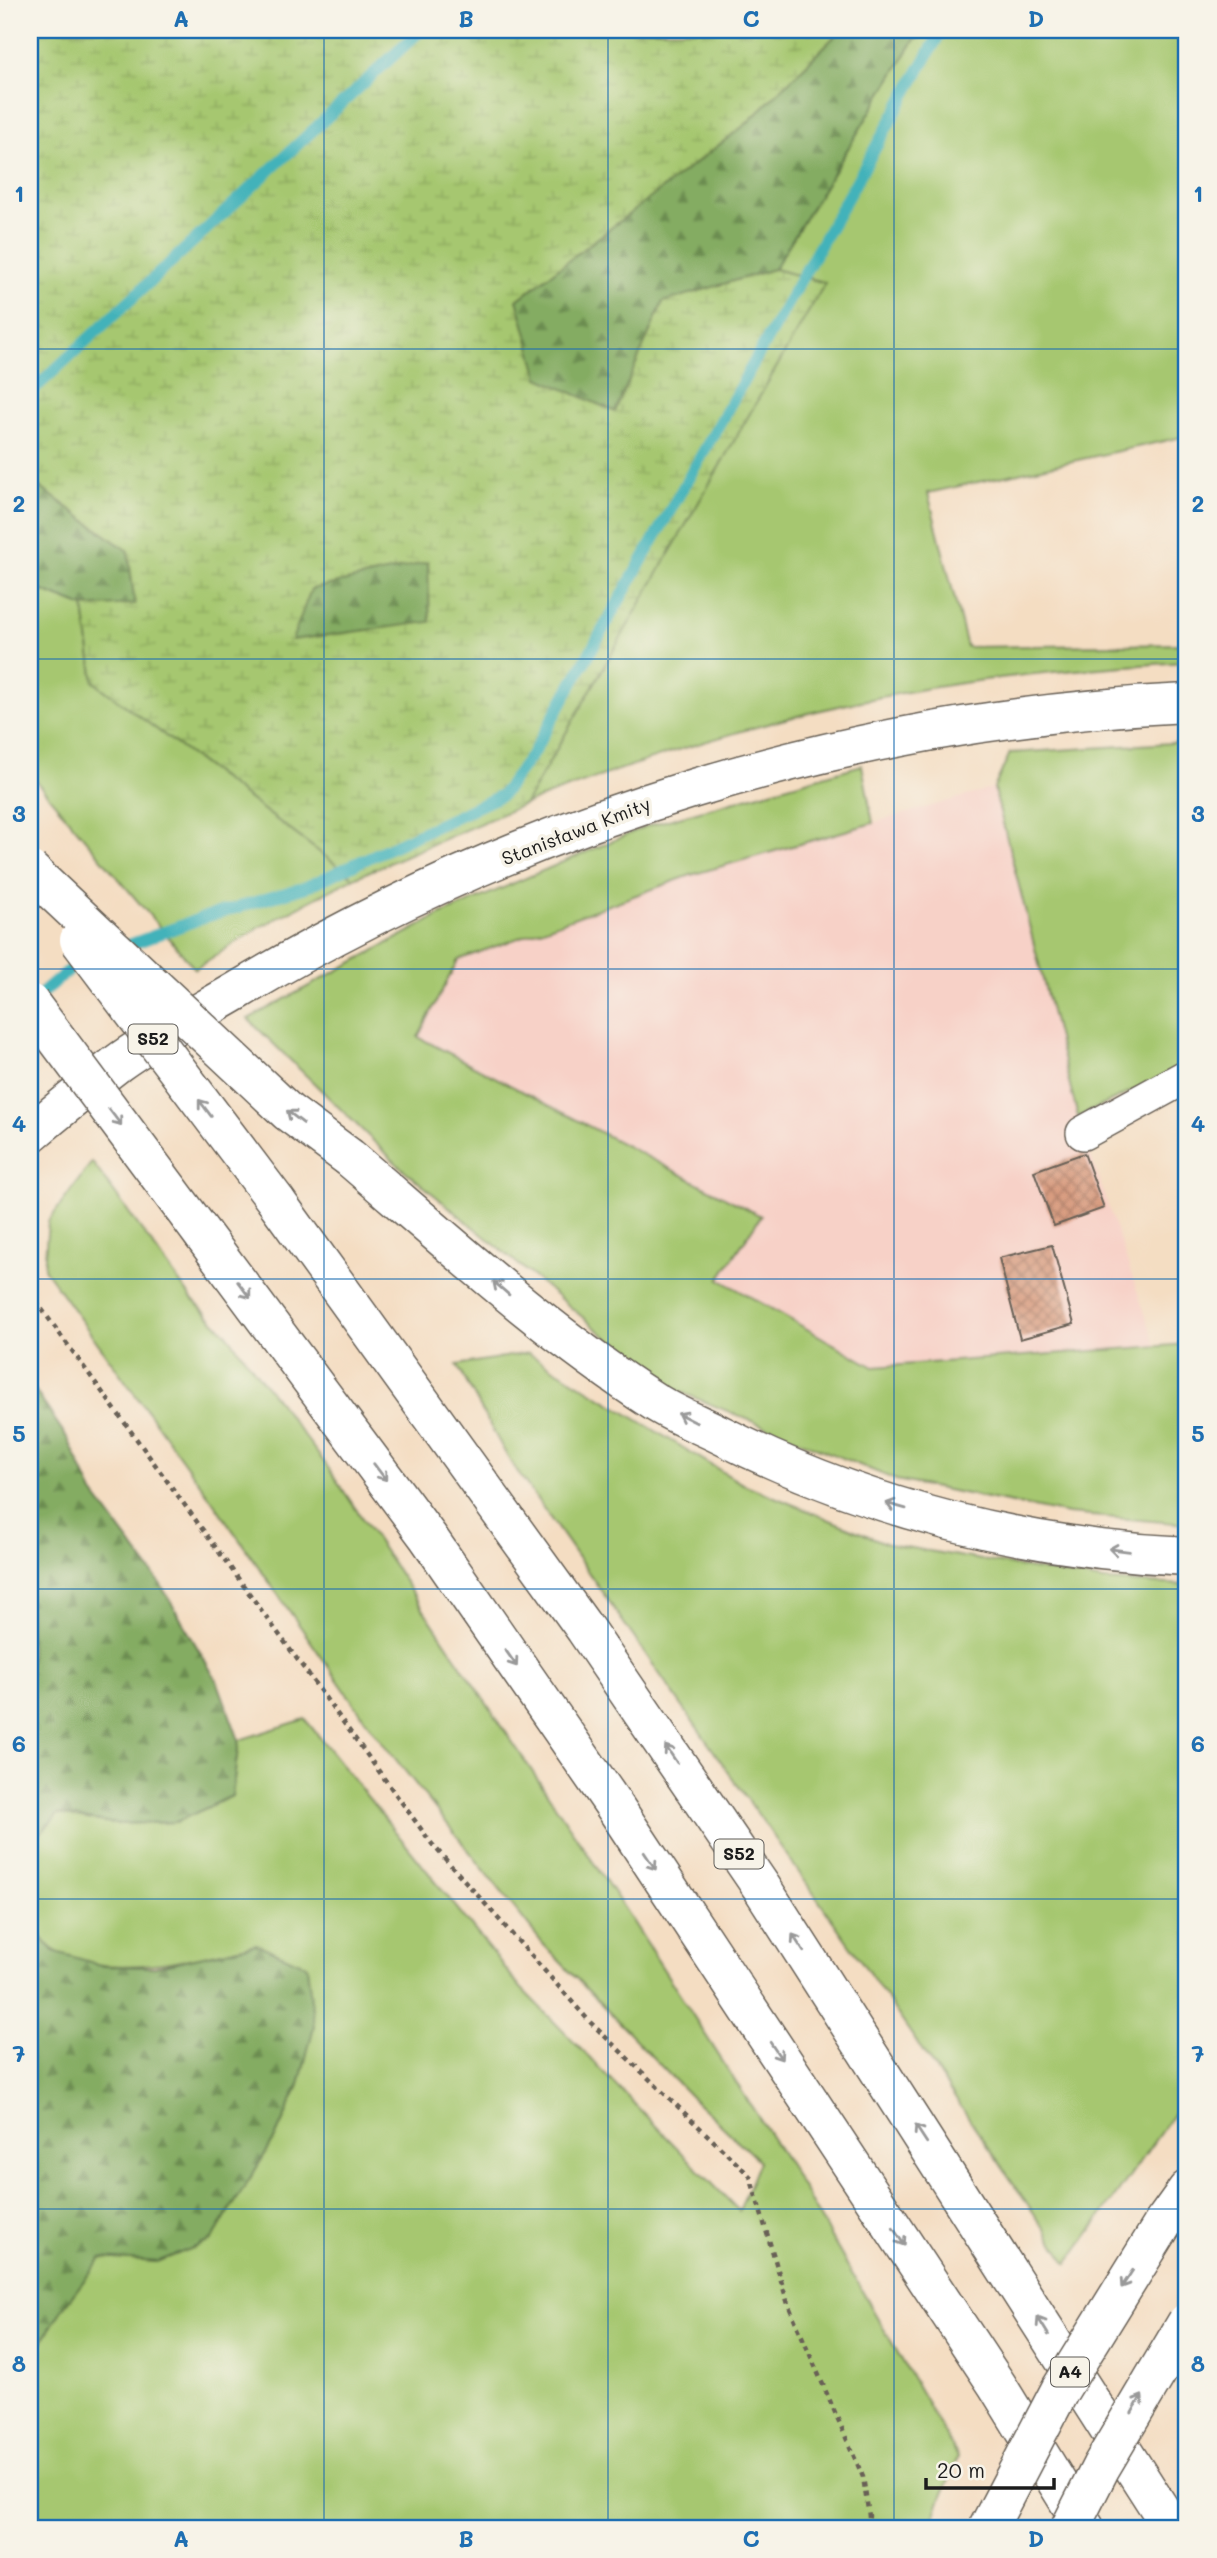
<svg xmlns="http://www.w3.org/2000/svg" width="1217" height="2558" viewBox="0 0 1217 2558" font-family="Mali,sans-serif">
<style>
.built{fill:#f7d1c7}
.grass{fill:#a6c76f;stroke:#617246;stroke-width:2}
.forest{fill:url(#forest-firs);stroke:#50643f;stroke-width:2}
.wetland{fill:url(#wetland-marsh);stroke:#617246;stroke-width:2;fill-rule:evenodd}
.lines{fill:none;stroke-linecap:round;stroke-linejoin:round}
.stream{stroke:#42b2ba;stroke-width:12}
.building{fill:url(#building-cross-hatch)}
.street-casing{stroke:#686056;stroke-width:36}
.secondary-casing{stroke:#686056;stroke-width:41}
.highway-casing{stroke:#686056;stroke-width:41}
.path{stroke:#686056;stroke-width:4.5;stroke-dasharray:5 5;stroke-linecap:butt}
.street{stroke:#fff;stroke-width:33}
.secondary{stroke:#fff;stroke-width:38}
.highway{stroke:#fff;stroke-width:38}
.highway-bridge-casing{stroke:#686056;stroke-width:41;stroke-linecap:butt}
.highway-bridge{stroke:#fff;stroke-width:38}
.oneway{stroke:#999}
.grid{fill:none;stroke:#1f6fb2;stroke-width:2;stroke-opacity:0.55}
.labels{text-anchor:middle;stroke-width:7;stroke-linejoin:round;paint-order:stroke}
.shield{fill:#f7f3e8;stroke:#5e5c59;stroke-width:2}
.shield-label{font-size:18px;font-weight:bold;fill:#1c1c1c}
.street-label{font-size:19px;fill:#1c1c1c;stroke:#f7f3e8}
.neatline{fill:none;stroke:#1f6fb2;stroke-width:2.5}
.grid-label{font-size:23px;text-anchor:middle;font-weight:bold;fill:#1f6fb2}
</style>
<defs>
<pattern id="forest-firs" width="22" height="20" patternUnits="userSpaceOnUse" patternTransform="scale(1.75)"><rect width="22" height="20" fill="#84ac62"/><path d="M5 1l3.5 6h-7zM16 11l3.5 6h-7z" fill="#6b8b50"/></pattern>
<pattern id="wetland-marsh" width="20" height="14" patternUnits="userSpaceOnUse" patternTransform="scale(1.75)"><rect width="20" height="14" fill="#a6c76f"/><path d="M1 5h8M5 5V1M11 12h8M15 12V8" fill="none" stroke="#8eaa60"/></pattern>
<pattern id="building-cross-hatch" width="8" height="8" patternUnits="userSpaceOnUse" patternTransform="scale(1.75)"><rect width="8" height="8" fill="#d89b7f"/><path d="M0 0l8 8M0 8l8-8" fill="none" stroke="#ae7e67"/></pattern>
</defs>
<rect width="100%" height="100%" fill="#f7f3e8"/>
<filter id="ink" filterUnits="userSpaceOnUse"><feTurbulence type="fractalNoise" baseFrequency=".0143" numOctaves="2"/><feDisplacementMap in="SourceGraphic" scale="14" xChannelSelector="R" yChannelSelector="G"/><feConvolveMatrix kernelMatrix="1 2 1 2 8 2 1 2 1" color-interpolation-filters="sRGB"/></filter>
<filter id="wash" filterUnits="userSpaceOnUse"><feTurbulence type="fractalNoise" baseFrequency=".00686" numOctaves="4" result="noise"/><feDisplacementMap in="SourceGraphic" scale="28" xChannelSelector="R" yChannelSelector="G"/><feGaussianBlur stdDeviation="1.57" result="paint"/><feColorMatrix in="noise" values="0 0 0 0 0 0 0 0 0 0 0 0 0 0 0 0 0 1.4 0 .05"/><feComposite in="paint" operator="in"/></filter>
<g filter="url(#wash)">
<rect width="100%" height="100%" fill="#f4ddc2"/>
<path class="built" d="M994 788 1083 1133 1156 1346 875 1367 719 1279 760 1216 417 1037 458 960 691 875Z"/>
<g class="grass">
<path d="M949 30H1187V436L928 493 967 647 1187 644V662C1088 668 989 676 891 695 766 719 644 759 525 804L824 282 774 269 915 39Z"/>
<path d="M30 586 84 607 94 682 354 878 258 928 195 969 30 774Z"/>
<path d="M1187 742V1065L1078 1117 994 788 1010 753Z"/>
<path d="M862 765 873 823 691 875 458 960 418 1037 761 1216 719 1279 874 1367 1187 1344V1524L1068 1514 896 1480 666 1386 398 1165 248 1019 440 915 647 826Z"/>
<path d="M92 1162 192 1299 226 1333 327 1466 626 1911 791 2168 958 2457 929 2528H30V2360L63 2308 101 2258 157 2262 211 2241 275 2138 299 2085 257 1944C199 1957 65 1995 31 1924 26 1915 30 1859 30 1844L58 1814 117 1824 176 1822 232 1796 239 1740 305 1719 521 1988 739 2211 759 2161 689 2095 544 1945 374 1732 211 1499 44 1269 48 1222Z"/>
<path d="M528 1353 741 1483 888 1544 1104 1581 1187 1585V2095L1068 2263 868 1971 508 1458 457 1365Z"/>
</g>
<g class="forest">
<path d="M841 30H949L915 39 774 269 663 302 616 412 539 379 517 300 746 124Z"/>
<path d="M30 442 34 483 128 551 135 605 84 607 30 586Z"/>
<path d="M428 562 430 622 291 640 311 589Z"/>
<path d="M30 1383 68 1439 93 1493 161 1585 218 1683 239 1740 232 1796 176 1822 117 1824 58 1814 30 1844Z"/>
<path d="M30 1923 53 1951 104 1966 155 1967 257 1944 307 1966 314 2026 299 2085 275 2138 211 2241 157 2262 101 2258 63 2308 30 2360Z"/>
</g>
<path class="wetland" d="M30 30H841L746 124 517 300 539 378 615 412 663 302 774 269 825 283 525 804 354 878 94 682 84 607 135 604 128 551 33 482 30 442ZM428 562 430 622 292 640 311 589Z"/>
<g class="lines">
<g class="stream">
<path d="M30 393 421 30"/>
<path d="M121 948 205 917 306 887 502 795 533 753 942 30"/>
<path d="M32 1002 75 965 87 960"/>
</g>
</g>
<g id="blocks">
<g class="building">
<path d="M1084 1153 1104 1208 1054 1226 1034 1171Z"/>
<path d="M1052 1245 1074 1324 1020 1339 999 1258Z"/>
</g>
</g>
</g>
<g filter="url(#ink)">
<use href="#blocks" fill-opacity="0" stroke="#686056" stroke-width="2"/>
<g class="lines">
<g class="street-casing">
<path id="street" d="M1083 1133 1187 1076"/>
</g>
<g class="secondary-casing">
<path id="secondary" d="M30 1134C59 1110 88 1086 118 1063 155 1036 198 1014 237 991 524 819 853 718 1187 703"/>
</g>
<g class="highway-casing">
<g id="highway">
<path d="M350 1158C449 1243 545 1331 655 1402 675 1415 699 1424 721 1435 865 1508 1025 1549 1187 1556"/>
<path d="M276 1201 585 1629 762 1888 1172 2528"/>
<path d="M203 1235 428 1537 613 1804 997 2385 1085 2528"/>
<path d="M1164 2222 1187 2190"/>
</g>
</g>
<path class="path" d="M30 1293 432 1844 591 2023 750 2176 788 2304 863 2477 869 2516 867 2528"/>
<use href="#street" class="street"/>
<use href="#secondary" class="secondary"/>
<use href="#highway" class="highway"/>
<g class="highway-bridge-casing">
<g id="highway-bridge">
<path d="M30 870 288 1112 350 1158"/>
<path d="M79 940 276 1201"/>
<path d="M30 1003 203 1235"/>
<path d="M988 2528 1060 2390 1164 2222"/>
<path d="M1070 2528 1101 2467 1187 2322"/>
</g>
</g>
<use href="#highway-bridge" class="highway-bridge"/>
</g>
<defs><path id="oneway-shaft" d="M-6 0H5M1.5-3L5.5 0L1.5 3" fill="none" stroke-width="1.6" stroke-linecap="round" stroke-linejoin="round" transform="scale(1.75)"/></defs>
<g class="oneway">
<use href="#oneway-shaft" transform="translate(205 1108) rotate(-127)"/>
<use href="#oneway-shaft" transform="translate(115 1117) rotate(53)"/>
<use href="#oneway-shaft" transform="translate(295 1117) rotate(-142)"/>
<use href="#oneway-shaft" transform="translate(501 1288) rotate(-139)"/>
<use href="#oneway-shaft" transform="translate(244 1290) rotate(53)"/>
<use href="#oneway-shaft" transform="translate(687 1418) rotate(-153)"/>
<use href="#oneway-shaft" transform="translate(380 1472) rotate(53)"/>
<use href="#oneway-shaft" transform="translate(896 1506) rotate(-164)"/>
<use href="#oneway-shaft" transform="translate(1119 1550) rotate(-173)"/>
<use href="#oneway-shaft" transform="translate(511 1658) rotate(55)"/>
<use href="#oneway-shaft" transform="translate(671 1754) rotate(-124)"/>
<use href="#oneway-shaft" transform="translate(650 1861) rotate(56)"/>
<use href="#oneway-shaft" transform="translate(798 1943) rotate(-123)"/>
<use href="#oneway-shaft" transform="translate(776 2051) rotate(56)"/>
<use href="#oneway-shaft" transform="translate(921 2134) rotate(-123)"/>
<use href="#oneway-shaft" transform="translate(899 2237) rotate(57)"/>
<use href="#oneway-shaft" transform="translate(1127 2279) rotate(123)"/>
<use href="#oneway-shaft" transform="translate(1043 2326) rotate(-122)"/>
<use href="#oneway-shaft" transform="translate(1137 2404) rotate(-60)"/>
</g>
</g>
<path class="grid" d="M324 30V2528M608 30V2528M894 30V2528M30 349H1187M30 659H1187M30 969H1187M30 1279H1187M30 1589H1187M30 1899H1187M30 2209H1187"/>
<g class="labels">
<g class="shield">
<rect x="128.5" y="1024.5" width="49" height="29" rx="5"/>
<rect x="714.5" y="1839.5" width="49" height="29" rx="5"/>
<rect x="1051" y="2357.5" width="38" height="29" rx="5"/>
</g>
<g class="shield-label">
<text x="153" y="1045">S52</text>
<text x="739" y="1860">S52</text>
<text x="1070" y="2378">A4</text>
</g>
<g class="street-label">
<text transform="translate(576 831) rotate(-21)" y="7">Stanisława Kmity</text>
</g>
</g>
<rect width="1217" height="2558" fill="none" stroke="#f7f3e8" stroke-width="77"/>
<path d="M926 2478v10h128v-10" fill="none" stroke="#1c1c1c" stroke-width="3.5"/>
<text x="937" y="2478" font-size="21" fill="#1c1c1c" stroke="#f7f3e8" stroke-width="5" paint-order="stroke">20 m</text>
<rect x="38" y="38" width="1140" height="2482" class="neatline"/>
<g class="grid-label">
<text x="181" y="27">A</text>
<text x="466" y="27">B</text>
<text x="751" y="27">C</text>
<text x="1036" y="27">D</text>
<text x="19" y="202">1</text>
<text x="1198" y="202">1</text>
<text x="19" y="512">2</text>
<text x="1198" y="512">2</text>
<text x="19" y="822">3</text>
<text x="1198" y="822">3</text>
<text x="19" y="1132">4</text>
<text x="1198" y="1132">4</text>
<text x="19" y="1442">5</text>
<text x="1198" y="1442">5</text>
<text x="19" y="1752">6</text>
<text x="1198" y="1752">6</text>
<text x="19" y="2062">7</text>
<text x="1198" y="2062">7</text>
<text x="19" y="2372">8</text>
<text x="1198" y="2372">8</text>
<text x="181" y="2547">A</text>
<text x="466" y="2547">B</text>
<text x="751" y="2547">C</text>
<text x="1036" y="2547">D</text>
</g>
</svg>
